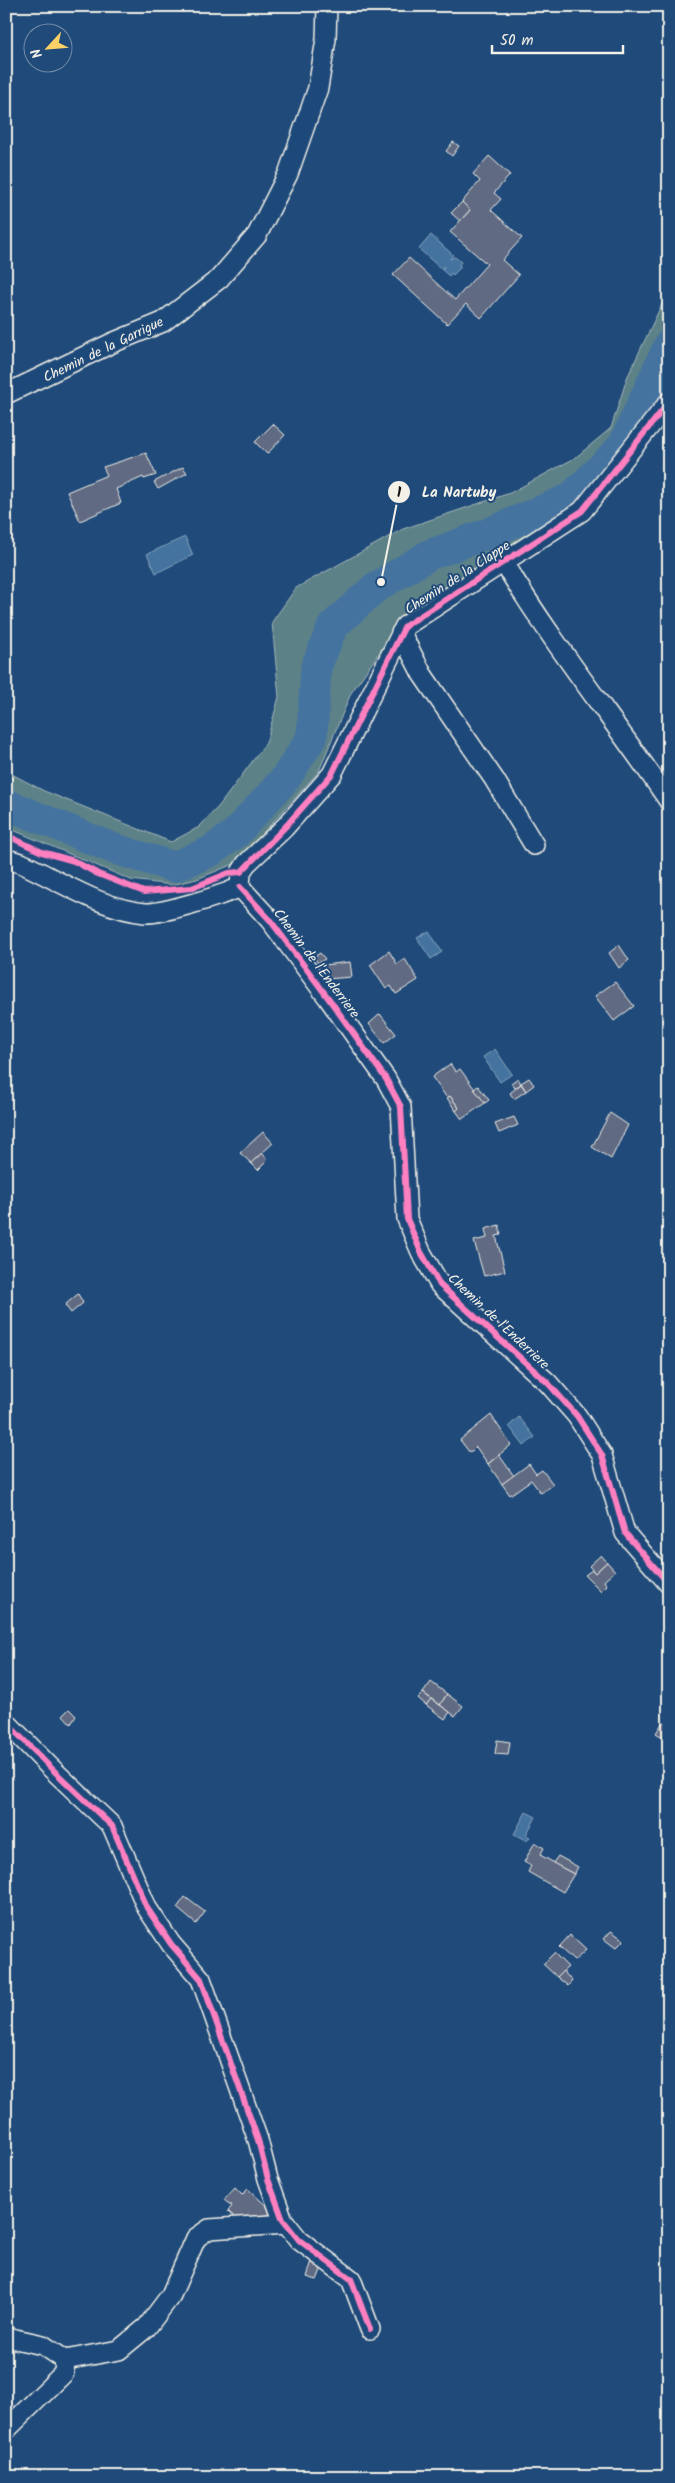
<svg xmlns="http://www.w3.org/2000/svg" width="675" height="2483" viewBox="0 0 675 2483" font-family="Kalam,sans-serif">
<style>
.green{fill:#5b8187;stroke:#a8b9b8}
.water{fill:#4473a0;stroke:#8aa5bd}
.lines{fill:none;stroke-linecap:round;stroke-linejoin:round}
.river{stroke:#4473a0;stroke-width:31}
.building{fill:#616a82;stroke:#f4f1e8}
.minor-casing{stroke:#f4f1e8;stroke-width:22}
.minor{stroke:#1f4a7a;stroke-width:19}
.cycleway-casing{stroke:#1f4a7a;stroke-width:9}
.cycleway{stroke:#ff80c0;stroke-width:6}
.labels{text-anchor:middle;stroke-width:4;stroke-linejoin:round;paint-order:stroke}
.street-label{font-size:14px;fill:#f4f1e8;stroke:#1f4a7a}
.leader{fill:none;stroke:#f4f1e8;stroke-width:2}
.callout-dot{fill:#f4f1e8;stroke:#1f4a7a;stroke-width:2}
.mark-label{font-size:15px;text-anchor:middle;font-weight:bold;fill:#111}
.callout-label{font-size:15px;text-anchor:middle;font-weight:bold;fill:#f4f1e8;stroke:#1f4a7a;stroke-width:4;stroke-linejoin:round;paint-order:stroke}
</style>
<rect width="100%" height="100%" fill="#1f4a7a"/>
<filter id="ink" filterUnits="userSpaceOnUse"><feTurbulence type="fractalNoise" baseFrequency=".02" numOctaves="2"/><feDisplacementMap in="SourceGraphic" scale="10" xChannelSelector="R" yChannelSelector="G"/><feConvolveMatrix kernelMatrix="1 2 1 2 8 2 1 2 1" color-interpolation-filters="sRGB"/></filter>
<g filter="url(#ink)">
<path class="green" d="M669 289V392L592 495 402 620 351 693 319 771 236 863 197 879 172 885 131 880 6 827V771L44 791 171 842 199 827 219 806 266 743 279 697 272 622 296 588 403 529 510 493 575 458 611 428 627 378Z"/>
<g class="water">
<path d="M431 235 453 255 450 259 455 257 461 262 459 265 461 267 453 275 451 273 449 276 442 270 444 266 441 269 419 249Z"/>
<path d="M185 537 193 555 156 573 147 554Z"/>
<path d="M429 931 442 952 431 959 417 938Z"/>
<path d="M495 1049 512 1074 500 1082 483 1057Z"/>
<path d="M519 1417 535 1437 524 1446 509 1426Z"/>
<path d="M526 1812 536 1817 526 1835 530 1837 527 1841 514 1834Z"/>
</g>
<g class="lines">
<path class="river" d="M6 804 112 848 174 867 211 851 236 833 285 779 312 737 316 667 333 626 375 588 429 555 489 533 571 498 623 446 669 345"/>
</g>
<g class="building">
<path d="M453 142 459 146 452 156 446 151Z"/>
<path d="M489 156 510 175 494 193 501 199 491 210 522 238 502 260 519 275 481 318 466 304 447 324 393 275 409 258 455 300 487 264 450 232 470 210 462 202 480 181 473 174Z"/>
<path d="M462 202 470 210 460 221 451 213Z"/>
<path d="M273 424 285 435 267 454 255 442Z"/>
<path d="M146 453 156 475 144 479 143 477 116 489 121 503 80 521 67 492 107 475 103 467Z"/>
<path d="M183 467 187 473 158 489 154 482Z"/>
<path d="M619 945 629 960 619 968 609 953Z"/>
<path d="M389 951 397 964 405 959 418 980 396 994 391 986 386 989 370 965Z"/>
<path d="M320 953 325 959 318 963 314 957Z"/>
<path d="M350 962 352 977 326 979 324 965Z"/>
<path d="M615 982 634 1006 614 1021 595 996Z"/>
<path d="M380 1014 396 1034 384 1043 369 1024Z"/>
<path d="M450 1064 456 1072 460 1069 485 1103 462 1119 456 1111 459 1108 450 1096 447 1098 432 1077Z"/>
<path d="M518 1078 521 1084 515 1088 511 1083Z"/>
<path d="M529 1078 534 1085 526 1091 521 1083Z"/>
<path d="M521 1084 526 1091 514 1099 510 1093Z"/>
<path d="M478 1086 489 1100 485 1103 474 1089Z"/>
<path d="M450 1096 459 1108 456 1111 447 1098Z"/>
<path d="M610 1113 628 1125 611 1159 592 1147Z"/>
<path d="M514 1117 518 1125 499 1133 495 1124Z"/>
<path d="M263 1132 273 1143 251 1163 240 1153Z"/>
<path d="M262 1153 268 1160 258 1170 251 1163Z"/>
<path d="M499 1225 501 1235 496 1236 505 1271 484 1276 474 1241 487 1238 485 1229Z"/>
<path d="M78 1294 83 1303 71 1313 65 1305Z"/>
<path d="M491 1415 511 1445 488 1464 476 1447 470 1453 460 1440Z"/>
<path d="M499 1455 514 1476 502 1484 488 1464Z"/>
<path d="M529 1464 536 1474 542 1470 553 1484 541 1493 531 1480 510 1495 502 1484Z"/>
<path d="M601 1555 607 1562 595 1573 589 1566Z"/>
<path d="M607 1562 615 1571 604 1581 607 1585 601 1591 585 1575 592 1570 595 1573Z"/>
<path d="M431 1682 447 1694 440 1705 423 1693Z"/>
<path d="M423 1693 431 1699 426 1705 418 1698Z"/>
<path d="M447 1694 463 1706 455 1716 440 1705Z"/>
<path d="M431 1699 450 1712 445 1719 426 1705Z"/>
<path d="M69 1709 76 1716 71 1724 63 1715Z"/>
<path d="M663 1722 669 1725V1734L666 1739 656 1733Z"/>
<path d="M497 1740 510 1742 508 1755 495 1754Z"/>
<path d="M535 1842 544 1848 540 1855 574 1874 563 1892 528 1872 531 1866 524 1862Z"/>
<path d="M558 1856 578 1867 574 1874 553 1863Z"/>
<path d="M185 1897 205 1912 196 1924 177 1908Z"/>
<path d="M611 1931 624 1940 616 1948 604 1939Z"/>
<path d="M570 1935 586 1950 574 1961 559 1947Z"/>
<path d="M554 1953 568 1967 557 1977 543 1964Z"/>
<path d="M563 1971 572 1981 568 1986 557 1977Z"/>
<path d="M235 2188 242 2195 248 2189 272 2211 261 2223 254 2216 244 2226 228 2211 232 2206 224 2200Z"/>
<path d="M312 2261 323 2265 317 2280 307 2277Z"/>
</g>
<g class="lines">
<g class="minor-casing">
<g id="minor">
<path d="M6 394 112 343 163 322 219 279 257 235 288 174 318 88 326 39 327 6"/>
<path d="M503 561C553 645 614 720 669 801"/>
<path d="M401 633 422 674 494 779 534 845"/>
<path d="M6 859 21 863C60 881 102 909 145 913 162 914 224 895 240 887L241 872 246 864 285 827 332 774 405 626 582 511 669 402"/>
<path d="M240 887 270 920 329 999 386 1079 401 1107 407 1219 421 1252 440 1285 548 1383 577 1416 602 1455 625 1533 669 1584"/>
<path d="M6 1722 50 1767 112 1826 147 1908 171 1944 201 1979 258 2140 268 2179 283 2220 299 2240 351 2279 370 2329"/>
<path d="M6 2337 43 2345 65 2360 64 2373 6 2430"/>
<path d="M65 2360 119 2350 147 2327 171 2295 196 2238 209 2229 286 2224"/>
</g>
</g>
<use href="#minor" class="minor"/>
<g class="cycleway-casing">
<g id="cycleway">
<path d="M6 835 42 852 74 861 98 874 144 892 192 888 229 873 241 872 285 827 332 774 405 626 582 511 669 402"/>
<path d="M240 887 270 920 329 999 386 1079 401 1107 407 1219 421 1252 440 1285 548 1383 577 1416 602 1455 625 1533 669 1584"/>
<path d="M6 1722 50 1767 112 1826 147 1908 171 1944 201 1979 258 2140 268 2179 283 2220 299 2240 351 2279 370 2329"/>
</g>
</g>
<use href="#cycleway" class="cycleway"/>
</g>
</g>
<g class="labels">
<g class="street-label">
<text transform="translate(103 349) rotate(-26)" y="5">Chemin de la Garrigue</text>
<text transform="translate(457 577) rotate(-33)" y="5">Chemin de la Clappe</text>
<text transform="translate(317 963) rotate(53)" y="5">Chemin de l'Enderriere</text>
<text transform="translate(499 1321) rotate(43)" y="5">Chemin de l'Enderriere</text>
</g>
</g>
<path class="leader" d="M381 582L399 492"/>
<g class="callout-dot">
<circle cx="381" cy="582" r="5"/>
<circle cx="399" cy="492" r="12"/>
</g>
<g class="mark-label">
<text x="399" y="497">1</text>
</g>
<g class="callout-label">
<text x="459" y="497">La Nartuby</text>
</g>
<rect width="675" height="2483" fill="none" stroke="#1f4a7a" stroke-width="25"/>
<rect x="12" y="12" width="650" height="2458" fill="none" stroke="#f4f1e8" stroke-width="2" filter="url(#ink)"/>
<g transform="translate(48 48) rotate(244)"><circle r="24" fill="#1f4a7a" stroke="#748da6"/>
<path d="M0-4L9 19L0 12L-9 19Z" fill="#ffd166"/>
<text y="-8" font-size="14" font-weight="bold" text-anchor="middle" fill="#f4f1e8">N</text>
</g>
<path d="M492 45v8h131v-8" fill="none" stroke="#f4f1e8" stroke-width="2.5"/>
<text x="500" y="45" font-size="15" fill="#f4f1e8" stroke="#1f4a7a" stroke-width="4" paint-order="stroke">50 m</text>
</svg>
